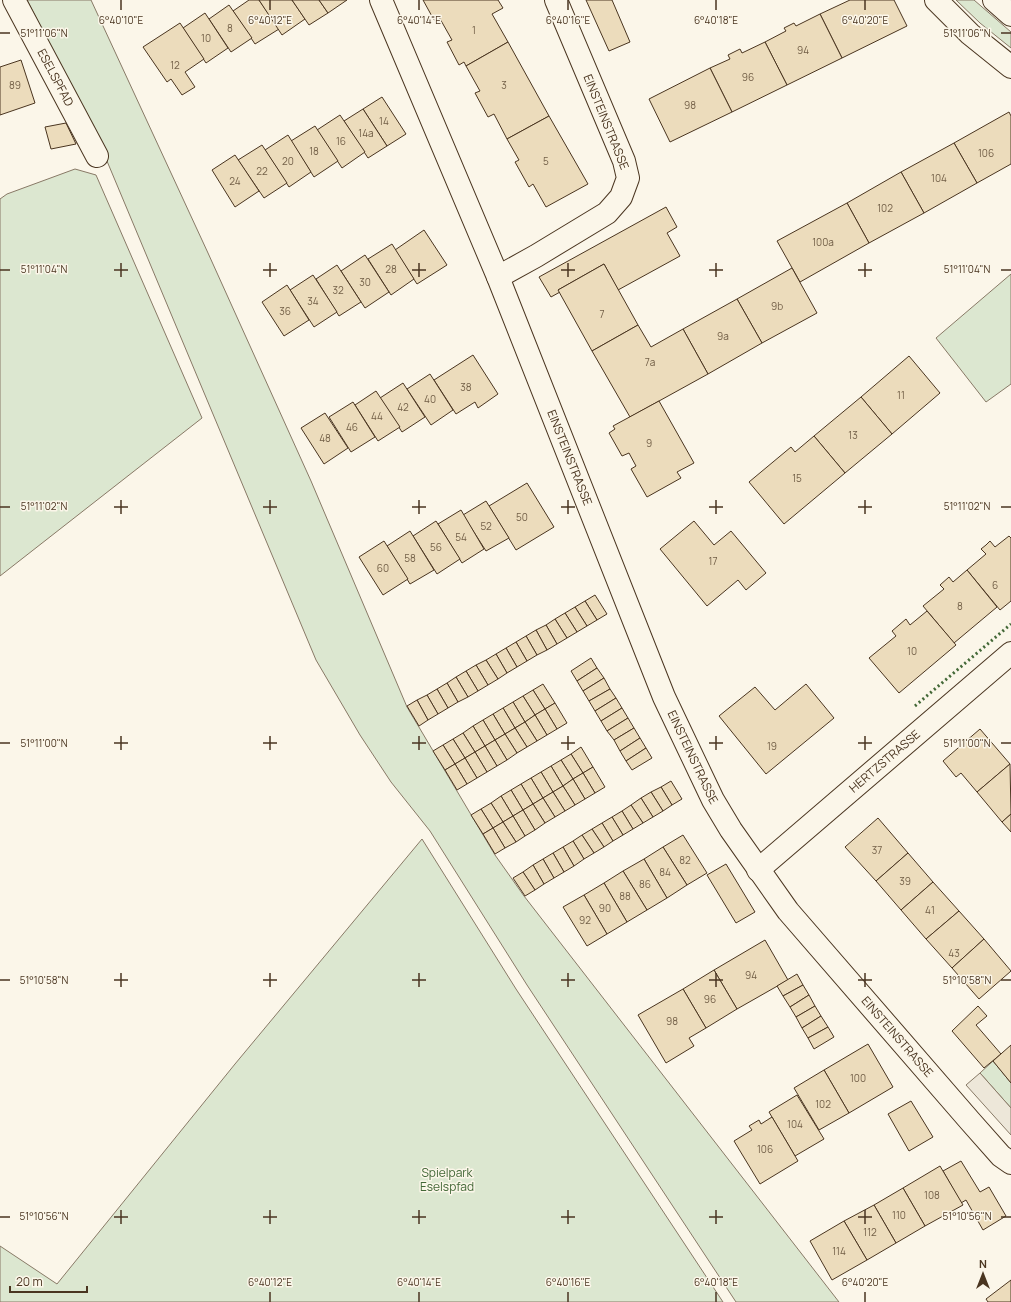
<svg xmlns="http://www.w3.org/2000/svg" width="1011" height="1302" viewBox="0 0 1011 1302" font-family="Manrope,sans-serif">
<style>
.green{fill:#dce7d0;stroke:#887966}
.parking{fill:#ede7d9;stroke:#887966}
.building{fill:#ecdcbc;stroke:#4a3520}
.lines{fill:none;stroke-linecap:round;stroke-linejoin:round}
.minor-casing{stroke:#4a3520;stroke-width:24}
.primary-casing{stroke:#4a3520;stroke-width:24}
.minor{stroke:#fbf6e9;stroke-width:22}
.primary{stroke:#fbf6e9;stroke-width:22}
.hedge{stroke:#436837;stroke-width:3;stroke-dasharray:2 3;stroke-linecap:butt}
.ticks{fill:none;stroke:#4a3520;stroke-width:1.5}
.labels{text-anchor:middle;stroke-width:3;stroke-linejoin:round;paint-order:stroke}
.number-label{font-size:10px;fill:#725f47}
.street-label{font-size:12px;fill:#4a3520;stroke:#fbf6e9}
.park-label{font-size:12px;fill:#436837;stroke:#fbf6e9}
.ticks-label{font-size:10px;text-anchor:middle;fill:#4a3520;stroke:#fbf6e9;stroke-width:3;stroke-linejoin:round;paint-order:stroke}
</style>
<rect width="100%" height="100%" fill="#fbf6e9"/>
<g class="green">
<path d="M27 0H91L208 253 311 481 407 707 495 855 524 896 839 1302H736L527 985 430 831 391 782 360 735 316 660 99 142Z"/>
<path d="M956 0H974L1011 32V48L980 23Z"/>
<path d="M75 169 96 175 202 418 0 576V199L7 194Z"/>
<path d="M1011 274V384L986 402 936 338Z"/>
<path d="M422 839 516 989 723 1302H0V1246L57 1284 235 1064Z"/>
<path d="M993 1061 1011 1083V1108L980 1073Z"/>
</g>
<path class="parking" d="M980 1073 1011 1108V1135L966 1085Z"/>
<g class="building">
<path d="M249 0H259L279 29 255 44 233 11Z"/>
<path d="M259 0H292L305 19 282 35Z"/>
<path d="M292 0H319L328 13 309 25Z"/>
<path d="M319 0H347L328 13Z"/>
<path d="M423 0H498L503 8 492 14 508 42 466 66 464 62 459 65 447 42 452 40 439 17 434 20Z"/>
<path d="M586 0H612L630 42 609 51Z"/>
<path d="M850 0H894L907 26 842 58 820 14Z"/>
<path d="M229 5 252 38 231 52 209 19Z"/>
<path d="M205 13 228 48 206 63 183 28Z"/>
<path d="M820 14 842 58 787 85 765 42 786 31 784 28 794 23 796 26Z"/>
<path d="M180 23 204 59 185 72 195 87 182 95 171 79 167 82 143 47Z"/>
<path d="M508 42 549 116 507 139 494 114 488 117 475 93 480 91 466 66Z"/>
<path d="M765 42 787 85 732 112 710 68 730 59 728 55 740 49 742 53Z"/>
<path d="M21 60 35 103 0 115V67Z"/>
<path d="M710 68 732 112 670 142 649 99Z"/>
<path d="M382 97 406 134 387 146 363 109Z"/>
<path d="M363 109 387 146 368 158 344 121Z"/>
<path d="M1009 112 1011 116V164L977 183 954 143Z"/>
<path d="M340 115 365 152 342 168 317 130Z"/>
<path d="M549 116 588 184 546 207 533 184 529 187 515 162 519 160 507 139Z"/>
<path d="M66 123 76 144 51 149 45 127Z"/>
<path d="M315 126 338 161 314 177 291 141Z"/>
<path d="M288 135 311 172 289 187 265 150Z"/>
<path d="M954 143 977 183 924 213 901 172Z"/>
<path d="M262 145 287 183 264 198 238 160Z"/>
<path d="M235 155 259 191 235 207 212 170Z"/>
<path d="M901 172 924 213 869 243 847 203Z"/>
<path d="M847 203 869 243 800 282 777 241Z"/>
<path d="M666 207 677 227 667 233 680 256 618 290 604 264 558 290 560 292 551 297 539 277Z"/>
<path d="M424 230 447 265 417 284 395 250Z"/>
<path d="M392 244 414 279 391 295 368 259Z"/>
<path d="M365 255 389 292 365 308 341 271Z"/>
<path d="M604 264 638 325 592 351 558 290Z"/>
<path d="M337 265 361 302 339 316 316 279Z"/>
<path d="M792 268 817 313 762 343 737 299Z"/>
<path d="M313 275 337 312 314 327 290 290Z"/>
<path d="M287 285 309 320 284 336 262 302Z"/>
<path d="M737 299 762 343 708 374 683 329Z"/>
<path d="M638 325 651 347 683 329 708 374 630 417 592 351Z"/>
<path d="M473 355 498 394 478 408 475 402 456 414 434 380Z"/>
<path d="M909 356 940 393 892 434 861 397Z"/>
<path d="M430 374 453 410 431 425 407 389Z"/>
<path d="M403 383 425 417 402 432 380 398Z"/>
<path d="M376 391 400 427 378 441 355 405Z"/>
<path d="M861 397 892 434 845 473 814 436Z"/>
<path d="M659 401 694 463 677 472 681 478 647 497 631 469 636 466 629 453 622 456 609 433 615 429 613 426Z"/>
<path d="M353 402 375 437 351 452 329 417Z"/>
<path d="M325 413 348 448 324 464 301 428Z"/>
<path d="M814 436 845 473 784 524 749 482 791 447 795 452Z"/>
<path d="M527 483 554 527 516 550 489 506Z"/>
<path d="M486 501 509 538 486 551 463 515Z"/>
<path d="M461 510 484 549 462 563 438 524Z"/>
<path d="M436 521 460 559 437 574 413 536Z"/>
<path d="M694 521 714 545 731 531 766 573 746 590 738 580 707 606 660 549Z"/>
<path d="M410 531 434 570 410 584 387 546Z"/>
<path d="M1009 536 1011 538V601L1000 610 967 570 986 554 981 549 986 545 990 541 995 547Z"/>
<path d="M384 541 408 579 383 595 359 557Z"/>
<path d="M967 570 997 607 954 643 923 606 944 589 940 585 949 577 953 582Z"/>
<path d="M595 595 607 614 597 620 585 601Z"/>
<path d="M585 601 597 620 587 626 575 607Z"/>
<path d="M575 607 587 626 577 632 565 613Z"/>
<path d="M927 611 956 645 899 693 869 658 896 636 892 631 906 619 910 625Z"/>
<path d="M565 613 577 632 567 638 555 619Z"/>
<path d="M555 619 567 638 557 644 546 625Z"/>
<path d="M546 625 557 644 547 650 536 630Z"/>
<path d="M536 630 547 650 537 655 526 636Z"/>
<path d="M526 636 537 655 527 661 516 642Z"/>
<path d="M516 642 527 661 517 667 506 648Z"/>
<path d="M506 648 517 667 507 673 496 654Z"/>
<path d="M496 654 507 673 498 679 486 660Z"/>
<path d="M591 658 597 668 577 681 571 671Z"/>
<path d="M486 660 498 679 488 685 476 665Z"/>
<path d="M476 665 488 685 478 691 466 671Z"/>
<path d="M597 668 604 678 583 691 577 681Z"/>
<path d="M466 671 478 691 468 697 456 677Z"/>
<path d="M456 677 468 697 458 702 447 683Z"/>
<path d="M604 678 610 689 589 701 583 691Z"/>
<path d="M447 683 458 702 448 708 437 689Z"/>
<path d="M543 684 555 703 545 709 533 690Z"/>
<path d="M806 684 834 718 766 774 719 716 755 687 775 710Z"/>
<path d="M437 689 448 708 438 714 427 695Z"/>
<path d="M610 689 616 698 595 711 589 701Z"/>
<path d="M533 690 545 709 535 715 523 696Z"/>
<path d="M427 695 438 714 428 720 417 700Z"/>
<path d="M523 696 535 715 525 722 513 702Z"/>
<path d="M616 698 622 708 601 721 595 711Z"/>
<path d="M417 700 428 720 419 726 407 706Z"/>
<path d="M513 702 525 722 515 728 503 708Z"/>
<path d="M555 703 567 723 557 729 545 709Z"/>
<path d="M503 708 515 728 505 734 493 714Z"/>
<path d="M622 708 628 718 607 731 601 721Z"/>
<path d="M545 709 557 729 547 735 535 715Z"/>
<path d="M493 714 505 734 495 740 483 720Z"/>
<path d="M535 715 547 735 537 741 525 722Z"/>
<path d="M628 718 634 728 614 740 607 731Z"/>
<path d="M483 720 495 740 485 746 473 726Z"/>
<path d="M525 722 537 741 527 747 515 728Z"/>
<path d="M473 726 485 746 475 752 463 733Z"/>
<path d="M515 728 527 747 517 753 505 734Z"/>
<path d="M634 728 640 738 620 751 614 740Z"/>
<path d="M980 729 1010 764 977 792 961 773 956 777 943 761Z"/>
<path d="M463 733 475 752 465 758 453 739Z"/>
<path d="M505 734 517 753 507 760 495 740Z"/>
<path d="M640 738 646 748 626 761 620 751Z"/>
<path d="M453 739 465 758 455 764 443 745Z"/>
<path d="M495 740 507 760 497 766 485 746Z"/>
<path d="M443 745 455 764 445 770 433 751Z"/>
<path d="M485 746 497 766 487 772 475 752Z"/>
<path d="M581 747 593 767 583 773 571 754Z"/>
<path d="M646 748 652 758 632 770 626 761Z"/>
<path d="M475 752 487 772 477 778 465 758Z"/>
<path d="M571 754 583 773 573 779 561 760Z"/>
<path d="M465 758 477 778 467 784 455 764Z"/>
<path d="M561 760 573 779 563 786 551 766Z"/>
<path d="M455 764 467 784 457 790 445 770Z"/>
<path d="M1010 764 1011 814 1002 822 977 792Z"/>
<path d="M551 766 563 786 553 792 541 772Z"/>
<path d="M593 767 605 787 595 793 583 773Z"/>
<path d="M541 772 553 792 543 798 531 778Z"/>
<path d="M583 773 595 793 585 799 573 779Z"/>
<path d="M531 778 543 798 533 804 521 784Z"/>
<path d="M573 779 585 799 575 805 563 786Z"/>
<path d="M671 781 682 799 672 805 661 787Z"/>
<path d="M521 784 533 804 523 810 511 790Z"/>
<path d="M563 786 575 805 565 811 553 792Z"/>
<path d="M661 787 672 805 663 811 651 792Z"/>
<path d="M511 790 523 810 513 816 501 796Z"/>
<path d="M553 792 565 811 555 817 543 798Z"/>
<path d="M651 792 663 811 653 817 641 798Z"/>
<path d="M501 796 513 816 503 822 491 803Z"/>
<path d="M543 798 555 817 545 823 533 804Z"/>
<path d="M641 798 653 817 643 823 631 805Z"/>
<path d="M491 803 503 822 493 828 481 809Z"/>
<path d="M533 804 545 823 535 830 523 810Z"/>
<path d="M631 805 643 823 633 829 622 811Z"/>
<path d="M481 809 493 828 483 834 471 815Z"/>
<path d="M523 810 535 830 525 836 513 816Z"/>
<path d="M622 811 633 829 623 835 612 817Z"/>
<path d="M1011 814V832L1002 822Z"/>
<path d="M513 816 525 836 516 842 503 822Z"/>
<path d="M612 817 623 835 613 841 602 823Z"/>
<path d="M878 818 908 853 876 881 845 847Z"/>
<path d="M503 822 516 842 505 848 493 828Z"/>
<path d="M602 823 613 841 604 847 592 829Z"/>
<path d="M493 828 505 848 495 854 483 834Z"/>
<path d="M592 829 604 847 594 853 582 835Z"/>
<path d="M582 835 594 853 584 859 573 841Z"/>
<path d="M683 835 707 873 687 885 663 847Z"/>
<path d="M573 841 584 859 574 866 563 847Z"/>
<path d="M563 847 574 866 564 872 553 853Z"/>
<path d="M663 847 687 885 667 898 644 859Z"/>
<path d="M553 853 564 872 554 878 543 859Z"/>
<path d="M908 853 933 882 901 910 876 881Z"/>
<path d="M543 859 554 878 544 884 533 865Z"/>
<path d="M644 859 667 898 647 910 623 871Z"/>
<path d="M726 864 755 912 736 923 707 875Z"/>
<path d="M533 865 544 884 535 890 523 872Z"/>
<path d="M623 871 647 910 627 922 604 883Z"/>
<path d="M523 872 535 890 525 896 513 878Z"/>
<path d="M933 882 959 911 926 939 901 910Z"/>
<path d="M604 883 627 922 607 934 584 895Z"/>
<path d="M584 895 607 934 587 946 563 907Z"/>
<path d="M959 911 984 939 952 968 926 939Z"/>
<path d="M984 939 1011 971 979 999 952 968Z"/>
<path d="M765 940 788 980 737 1009 714 970Z"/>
<path d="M714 970 737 1009 706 1028 683 989Z"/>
<path d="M797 974 803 985 783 996 777 986Z"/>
<path d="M803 985 809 995 790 1007 783 996Z"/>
<path d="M683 989 706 1028 689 1038 694 1046 666 1063 638 1015Z"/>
<path d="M809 995 815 1006 796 1017 790 1007Z"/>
<path d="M815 1006 821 1016 802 1028 796 1017Z"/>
<path d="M978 1006 987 1016 976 1025 1001 1054 984 1068 952 1031Z"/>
<path d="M821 1016 828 1027 808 1038 802 1028Z"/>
<path d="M828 1027 834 1037 814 1049 808 1038Z"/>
<path d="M868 1044 893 1087 849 1113 824 1070Z"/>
<path d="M1011 1045V1083L993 1061Z"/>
<path d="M824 1070 849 1113 819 1130 794 1088Z"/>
<path d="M797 1095 824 1139 795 1156 769 1112Z"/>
<path d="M911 1101 933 1137 909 1151 888 1114Z"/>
<path d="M772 1117 798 1161 760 1184 734 1141 752 1130 749 1126 759 1120 761 1124Z"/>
<path d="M961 1161 980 1192 989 1187 1006 1216 983 1230 966 1200 961 1203 943 1171Z"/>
<path d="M940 1166 963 1205 925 1226 903 1188Z"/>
<path d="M903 1188 925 1226 896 1243 874 1205Z"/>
<path d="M874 1205 896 1243 867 1260 844 1221Z"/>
<path d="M844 1221 867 1260 832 1280 810 1241Z"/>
<path d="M1011 1280V1302H988L986 1299Z"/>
</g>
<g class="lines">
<g class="minor-casing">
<g id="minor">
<path id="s1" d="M14 0 97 156"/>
<path id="s2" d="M381 0 498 277 664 697 713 800 731 830 788 911 970 1121 1001 1156 1011 1163"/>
<path d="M498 277 536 256 607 213 621 197 628 178 624 161 556 0"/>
<path id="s3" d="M758 870 1011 653"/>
</g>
</g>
<g class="primary-casing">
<g id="primary">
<path d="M936 0 970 34 1011 67"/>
<path d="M994 0 1011 15"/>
</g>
</g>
<use href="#minor" class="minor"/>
<use href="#primary" class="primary"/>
<path class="hedge" d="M915 706 1011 624"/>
</g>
<path class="ticks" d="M121 0V10M270 0V10M419 0V10M568 0V10M716 0V10M865 0V10M0 33H10M1001 33H1011M121 263V277M270 263V277M419 263V277M568 263V277M716 263V277M865 263V277M0 270H10M114 270H128M263 270H277M412 270H426M561 270H575M709 270H723M858 270H872M1001 270H1011M121 500V514M270 500V514M419 500V514M568 500V514M716 500V514M865 500V514M0 507H10M114 507H128M263 507H277M412 507H426M561 507H575M709 507H723M858 507H872M1001 507H1011M121 736V750M270 736V750M419 736V750M568 736V750M716 736V750M865 736V750M0 743H10M114 743H128M263 743H277M412 743H426M561 743H575M709 743H723M858 743H872M1001 743H1011M121 973V987M270 973V987M419 973V987M568 973V987M716 973V987M865 973V987M0 980H10M114 980H128M263 980H277M412 980H426M561 980H575M709 980H723M858 980H872M1001 980H1011M121 1210V1224M270 1210V1224M419 1210V1224M568 1210V1224M716 1210V1224M865 1210V1224M0 1217H10M114 1217H128M263 1217H277M412 1217H426M561 1217H575M709 1217H723M858 1217H872M1001 1217H1011M270 1292V1302M419 1292V1302M568 1292V1302M716 1292V1302M865 1292V1302"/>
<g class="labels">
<g class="number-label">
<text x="230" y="32">8</text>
<text x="474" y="34">1</text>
<text x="206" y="42">10</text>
<text x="803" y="54">94</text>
<text x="175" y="69">12</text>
<text x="748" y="81">96</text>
<text x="15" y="89">89</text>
<text x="504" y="89">3</text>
<text x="690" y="109">98</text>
<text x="384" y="125">14</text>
<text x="366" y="137">14a</text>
<text x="341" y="145">16</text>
<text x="314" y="155">18</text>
<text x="986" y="157">106</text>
<text x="288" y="165">20</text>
<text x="546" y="165">5</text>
<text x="262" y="175">22</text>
<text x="939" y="182">104</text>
<text x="235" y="185">24</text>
<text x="885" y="212">102</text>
<text x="823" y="246">100a</text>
<text x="391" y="273">28</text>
<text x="365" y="286">30</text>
<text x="338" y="294">32</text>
<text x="313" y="305">34</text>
<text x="777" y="310">9b</text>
<text x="285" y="315">36</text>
<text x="602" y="318">7</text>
<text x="723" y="340">9a</text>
<text x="650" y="366">7a</text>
<text x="466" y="391">38</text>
<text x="901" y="399">11</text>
<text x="430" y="403">40</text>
<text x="403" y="411">42</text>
<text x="377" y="420">44</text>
<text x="352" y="431">46</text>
<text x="853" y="439">13</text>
<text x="325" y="442">48</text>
<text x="649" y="447">9</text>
<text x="797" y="482">15</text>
<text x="522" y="521">50</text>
<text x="486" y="530">52</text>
<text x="461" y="541">54</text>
<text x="436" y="551">56</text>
<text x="410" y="562">58</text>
<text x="713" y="565">17</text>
<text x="383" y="572">60</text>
<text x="995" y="589">6</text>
<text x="960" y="610">8</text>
<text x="912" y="655">10</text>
<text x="772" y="750">19</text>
<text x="877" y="854">37</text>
<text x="685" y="864">82</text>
<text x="665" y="876">84</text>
<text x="905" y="885">39</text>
<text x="645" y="888">86</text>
<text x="625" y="900">88</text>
<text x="605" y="912">90</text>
<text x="930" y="914">41</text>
<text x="585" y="924">92</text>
<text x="954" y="957">43</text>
<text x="751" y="979">94</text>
<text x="710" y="1003">96</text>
<text x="672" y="1025">98</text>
<text x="858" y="1082">100</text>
<text x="823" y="1108">102</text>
<text x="795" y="1128">104</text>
<text x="765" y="1153">106</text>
<text x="932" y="1199">108</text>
<text x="899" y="1219">110</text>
<text x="870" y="1236">112</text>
<text x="839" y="1255">114</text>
</g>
<g class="street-label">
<text dy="4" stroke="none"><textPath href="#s1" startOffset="88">ESELSPFAD</textPath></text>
<text transform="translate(606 122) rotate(68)" y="4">EINSTEINSTRASSE</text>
<text dy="4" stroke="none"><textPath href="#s2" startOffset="495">EINSTEINSTRASSE</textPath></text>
<text dy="4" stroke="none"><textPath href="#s2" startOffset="819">EINSTEINSTRASSE</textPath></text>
<text dy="4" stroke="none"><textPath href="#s3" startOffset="167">HERTZSTRASSE</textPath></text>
<text dy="4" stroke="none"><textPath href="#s2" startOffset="1167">EINSTEINSTRASSE</textPath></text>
</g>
<g class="park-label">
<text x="447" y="1177">Spielpark<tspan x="447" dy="14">Eselspfad</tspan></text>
</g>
</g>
<g class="ticks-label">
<text x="121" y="24">6°40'10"E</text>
<text x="270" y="24">6°40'12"E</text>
<text x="419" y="24">6°40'14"E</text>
<text x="568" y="24">6°40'16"E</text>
<text x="716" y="24">6°40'18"E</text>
<text x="865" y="24">6°40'20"E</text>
<text x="44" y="37">51°11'06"N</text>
<text x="967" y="37">51°11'06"N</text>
<text x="44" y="273">51°11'04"N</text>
<text x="967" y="273">51°11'04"N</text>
<text x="44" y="510">51°11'02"N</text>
<text x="967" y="510">51°11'02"N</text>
<text x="44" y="747">51°11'00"N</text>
<text x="967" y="747">51°11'00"N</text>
<text x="44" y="984">51°10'58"N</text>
<text x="967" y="984">51°10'58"N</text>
<text x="44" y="1220">51°10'56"N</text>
<text x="967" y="1220">51°10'56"N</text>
<text x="270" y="1286">6°40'12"E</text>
<text x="419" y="1286">6°40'14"E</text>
<text x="568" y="1286">6°40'16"E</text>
<text x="716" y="1286">6°40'18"E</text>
<text x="865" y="1286">6°40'20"E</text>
</g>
<g transform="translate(983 1274)" stroke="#fbf6e9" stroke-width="3" paint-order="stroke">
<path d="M0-3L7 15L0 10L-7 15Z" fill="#4a3520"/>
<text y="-6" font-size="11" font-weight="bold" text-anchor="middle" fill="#4a3520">N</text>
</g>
<path d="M10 1286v6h77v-6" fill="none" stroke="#4a3520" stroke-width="2"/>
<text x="16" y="1286" font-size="12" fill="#4a3520" stroke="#fbf6e9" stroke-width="3" paint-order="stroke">20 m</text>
</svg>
